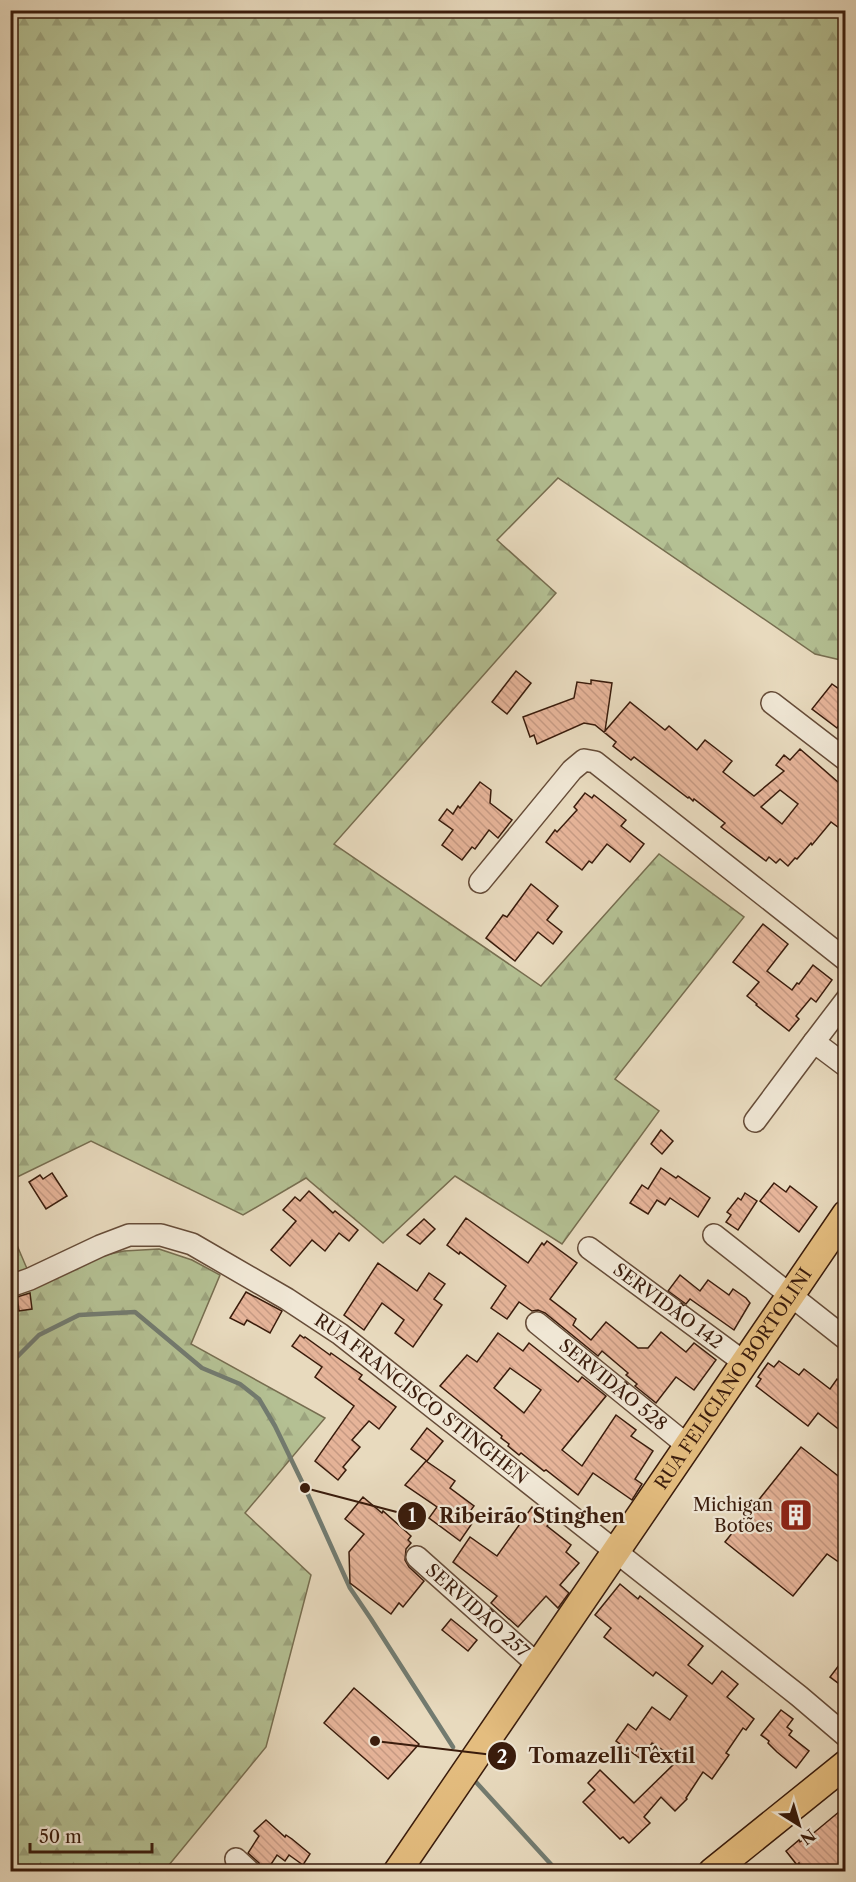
<svg xmlns="http://www.w3.org/2000/svg" width="856" height="1882" viewBox="0 0 856 1882" font-family="'Libre Caslon Text',serif">
<style>
.forest{fill:url(#forest-firs);stroke:#776e50;stroke-width:1.5}
.lines{fill:none;stroke-linecap:round;stroke-linejoin:round}
.stream{stroke:#727b70;stroke-width:4.5}
.building{fill:url(#building-back-hatch);stroke:#3a1c0c;stroke-width:1.5;fill-rule:evenodd}
.minor-casing{stroke:#664c38;stroke-width:24}
.major-casing{stroke:#3a1c0c;stroke-width:30}
.minor{stroke:#f0e7d5;stroke-width:21}
.major{stroke:#e4bd7f;stroke-width:27}
.labels{text-anchor:middle;stroke-width:4.5;stroke-linejoin:round;paint-order:stroke}
.street-label{font-size:18px;fill:#3a1c0c;stroke:#f0e7d5}
.poi-label{font-size:18px;fill:#3a1c0c;stroke:#f0e7d5;text-anchor:end}
.leader{fill:none;stroke:#3a1c0c;stroke-width:2}
.callout-dot{fill:#3a1c0c;stroke:#f0e7d5;stroke-width:2}
.mark-label{font-size:18px;text-anchor:middle;font-weight:bold;fill:#fff}
.callout-label{font-size:20px;text-anchor:middle;font-weight:bold;fill:#3a1c0c;stroke:#f0e7d5;stroke-width:4.5;stroke-linejoin:round;paint-order:stroke}
</style>
<defs>
<pattern id="forest-firs" width="22" height="20" patternUnits="userSpaceOnUse" patternTransform="scale(1.5)"><rect width="22" height="20" fill="#b4c093"/><path d="M5 1l3.5 6h-7zM16 11l3.5 6h-7z" fill="#9ca47e"/></pattern>
<pattern id="building-back-hatch" width="6" height="6" patternUnits="userSpaceOnUse" patternTransform="scale(1.5)"><rect width="6" height="6" fill="#e6b499"/><path d="M-1 5l2 2M0 0l6 6M5-1l2 2" fill="none" stroke="#c69a83"/></pattern>
</defs>
<rect width="100%" height="100%" fill="#e8dabe"/>
<filter id="stains"><feTurbulence type="fractalNoise" baseFrequency=".00333" numOctaves="4"/><feColorMatrix values="0 0 0 0 .2 0 0 0 0 .09 0 0 0 0 .02 0 0 0 .5 -.17"/></filter>
<radialGradient id="worn" r=".72"><stop offset=".6" stop-color="#630" stop-opacity="0"/><stop offset="1" stop-color="#630" stop-opacity=".3"/></radialGradient>
<g class="forest">
<path d="M11 10 845 11V661L815 654 558 478 497 540 556 593 334 844 541 986 659 854 744 917 615 1079 659 1111 562 1244 455 1176 383 1243 306 1178 243 1215 91 1141 11 1180Z"/>
<path d="M10 1229 28 1271 10 1278Z"/>
<path d="M159 1249 192 1260 220 1275 191 1344 325 1418 245 1513 311 1575 266 1747 164 1871 11 1872V1293L96 1257 124 1251Z"/>
</g>
<g class="lines">
<g class="stream">
<path d="M10 1364 39 1335 79 1315 135 1312 202 1368 240 1384 259 1399 275 1426 305 1488 350 1588 371 1619 453 1747"/>
<path d="M475 1781 558 1872"/>
</g>
</g>
<g class="building">
<path d="M516 671 531 683 507 714 492 702Z"/>
<path d="M591 680 612 683 605 731 630 702 665 730 669 726 697 750 705 740 732 761 723 772 754 796 784 771 776 765 784 755 790 760 800 749 846 789V833L831 822 812 845 811 843 797 859 795 858 788 866 780 859 776 863 769 857 766 861 721 827 725 823 694 799 693 801 689 797 688 798 634 757 631 760 613 746 616 742 595 725 584 723 537 744 534 735 530 737 523 717 574 698 577 682 591 684ZM780 790 798 804 782 824 761 807Z"/>
<path d="M832 684 846 694V730L839 725 837 728 812 709Z"/>
<path d="M480 782 491 790 490 803 512 820 498 838 489 830 475 849 472 847 462 860 442 845 453 830 439 820 447 809 453 814 458 806 460 808Z"/>
<path d="M585 793 592 798 594 795 626 820 621 826 644 844 630 862 607 844 592 863 589 861 582 870 546 842 555 830 557 832 577 810 574 807Z"/>
<path d="M531 884 558 906 547 920 562 932 553 944 538 932 515 961 486 938 503 915 507 917Z"/>
<path d="M763 924 788 944 767 971 792 990 797 983 799 984 813 965 832 980 816 1002 811 998 796 1016 799 1019 789 1031 756 1005 757 1004 747 996 759 982 733 962Z"/>
<path d="M661 1130 673 1141 662 1154 651 1144Z"/>
<path d="M661 1168 676 1178 678 1176 710 1198 698 1217 670 1198 665 1205 657 1200 648 1214 630 1203 642 1185 648 1189Z"/>
<path d="M52 1173 67 1196 46 1209 29 1182 40 1175 43 1179Z"/>
<path d="M774 1183 786 1192 790 1186 817 1207 799 1232 760 1201Z"/>
<path d="M309 1191 333 1213 335 1211 358 1230 349 1241 339 1233 325 1251 312 1240 290 1266 271 1250 296 1221 283 1210 295 1197 300 1201Z"/>
<path d="M745 1193 757 1201 738 1230 726 1222 731 1215 727 1212 738 1198 741 1200Z"/>
<path d="M466 1218 528 1263 542 1243 544 1245 547 1241 577 1263 550 1299 576 1319 573 1325 591 1340 606 1322 638 1348H648L661 1332 686 1352 694 1343 716 1360 694 1390 676 1377 656 1403 635 1386 637 1384 626 1375 628 1373 602 1351 598 1356 545 1313 538 1310 532 1311 519 1302 507 1319 491 1308 506 1286 460 1252 459 1254 447 1245Z"/>
<path d="M424 1219 435 1229 420 1244 407 1235Z"/>
<path d="M378 1263 417 1291 429 1273 445 1284 434 1299 442 1305 413 1347 395 1333 404 1320 382 1303 364 1330 344 1315Z"/>
<path d="M680 1275 700 1291 708 1280 729 1295 733 1289 746 1298 750 1303 734 1330 690 1299 686 1304 668 1291Z"/>
<path d="M246 1292 282 1311 270 1333 247 1320 244 1325 230 1318Z"/>
<path d="M30 1293 32 1309 19 1311 17 1297Z"/>
<path d="M498 1333 523 1351 529 1343 578 1382 582 1377 606 1396 562 1450 582 1466 616 1415 636 1430 631 1436 653 1451 635 1479 642 1484 632 1500 593 1473 578 1495 546 1470 544 1471 521 1453 519 1455 508 1446 509 1444 501 1438 502 1436 440 1386 467 1355 477 1362ZM510 1368 541 1390 524 1413 494 1388Z"/>
<path d="M300 1335 304 1338 305 1337 330 1355 331 1353 362 1375 359 1379 396 1407 379 1429 369 1421 352 1440 360 1447 343 1467 346 1470 338 1480 315 1461 354 1406 315 1377 322 1367 292 1346Z"/>
<path d="M779 1361 799 1375 804 1369 830 1389 837 1379 846 1386V1435L818 1413 808 1426 756 1386 761 1379 758 1377 768 1363 774 1367Z"/>
<path d="M427 1428 443 1441 427 1461 411 1449Z"/>
<path d="M801 1447 846 1482V1567L827 1554 793 1596 725 1542Z"/>
<path d="M426 1461 455 1481 450 1488 474 1506 468 1514 475 1519 460 1541 429 1518 437 1507 405 1485Z"/>
<path d="M363 1497 382 1513 383 1511 411 1536 408 1540 411 1543 406 1549 405 1560 409 1567 424 1581 403 1607 399 1603 391 1614 350 1583 349 1552 364 1534 345 1519Z"/>
<path d="M532 1507 550 1522 547 1526 571 1545 566 1552 579 1563 560 1585 569 1593 558 1608 546 1596 518 1627 491 1603 497 1596 453 1562 470 1537 497 1556Z"/>
<path d="M620 1584 638 1599 640 1596 703 1646 688 1665 712 1684 722 1671 738 1684 727 1697 754 1719 746 1730 743 1728 726 1753 729 1755 712 1779 703 1772 686 1798 687 1799 675 1811 661 1797 644 1817 650 1823 629 1843 623 1837 620 1839 583 1802 595 1790 588 1783 600 1770 634 1803 678 1760 652 1743 641 1759 616 1741 628 1724 636 1730 652 1707 670 1720 687 1696 656 1672 653 1676 604 1637 611 1628 595 1615Z"/>
<path d="M451 1619 477 1640 468 1651 442 1630Z"/>
<path d="M846 1656V1689L830 1677Z"/>
<path d="M354 1688 419 1744 388 1779 324 1723Z"/>
<path d="M781 1710 793 1719 787 1727 792 1731 789 1735 809 1751 796 1768 777 1752 768 1743 769 1741 761 1735Z"/>
<path d="M846 1806V1872H805L799 1863 797 1865 786 1851 799 1840 800 1842 810 1835V1836Z"/>
<path d="M266 1820 285 1837 286 1835 292 1839 310 1854 303 1865 289 1855 285 1861 277 1855 266 1872H262L259 1863 248 1853 259 1836 254 1831Z"/>
</g>
<g class="lines">
<g class="minor-casing">
<g id="minor">
<path d="M772 703 846 760"/>
<path d="M480 882 572 770 584 760 595 762 846 960"/>
<path d="M846 1000 814 1042 846 1066"/>
<path d="M755 1121 814 1042"/>
<path d="M714 1235 846 1339"/>
<path id="s1" d="M589 1248 745 1363"/>
<path id="s2" d="M10 1286 30 1279 100 1246 129 1235H161L192 1244 287 1299 340 1334 799 1696 846 1736"/>
<path id="s3" d="M537 1323 688 1446"/>
<path id="s4" d="M417 1557 538 1665"/>
<path d="M236 1859 250 1872"/>
</g>
</g>
<g class="major-casing">
<g id="major">
<path id="s5" d="M397 1872 846 1214"/>
<path d="M712 1872 846 1764"/>
</g>
</g>
<use href="#minor" class="minor"/>
<use href="#major" class="major"/>
</g>
<defs>
<g id="building-square" transform="scale(1.725)"><rect x="-9" y="-9" width="18" height="18" rx="4" fill="#8f2418" stroke="#f0e7d5"/><path d="M-4-6H4V6H1V3H-1V6H-4ZM-2.5-4.3h1.7v1.8h-1.7ZM.8-4.3h1.7v1.8H.8ZM-2.5-1h1.7V.8h-1.7ZM.8-1h1.7V.8H.8Z" fill="#fff"/></g>
</defs>
<g fill-rule="evenodd">
<use href="#building-square" x="796" y="1515"/>
</g>
<g class="labels">
<g class="street-label">
<text dy="6" stroke="none"><textPath href="#s1" startOffset="98">SERVIDÃO 142</textPath></text>
<text dy="6" stroke="none"><textPath href="#s5" startOffset="597">RUA FELICIANO BORTOLINI</textPath></text>
<text dy="6" stroke="none"><textPath href="#s3" startOffset="98">SERVIDÃO 528</textPath></text>
<text dy="6" stroke="none"><textPath href="#s2" startOffset="471">RUA FRANCISCO STINGHEN</textPath></text>
<text dy="6" stroke="none"><textPath href="#s4" startOffset="81">SERVIDÃO 257</textPath></text>
</g>
<g class="poi-label">
<text x="773" y="1511">Michigan<tspan x="773" dy="21">Botões</tspan></text>
</g>
</g>
<path class="leader" d="M305 1488L412 1516M375 1741L502 1756"/>
<g class="callout-dot">
<circle cx="305" cy="1488" r="6"/>
<circle cx="375" cy="1741" r="6"/>
<circle cx="412" cy="1516" r="15"/>
<circle cx="502" cy="1756" r="15"/>
</g>
<g class="mark-label">
<text x="412" y="1522">1</text>
<text x="502" y="1763">2</text>
</g>
<g class="callout-label">
<text x="532" y="1523">Ribeirão Stinghen</text>
<text x="612" y="1763">Tomazelli Têxtil</text>
</g>
<rect width="856" height="1882" fill="none" stroke="#e8dabe" stroke-width="36"/>
<rect x="12" y="12" width="832" height="1858" fill="none" stroke="#3a1c0c" stroke-width="3"/>
<rect x="18" y="18" width="820" height="1846" fill="none" stroke="#3a1c0c" stroke-width="1.5"/>
<g transform="translate(799 1825) rotate(143)" stroke="#f0e7d5" stroke-width="4.5" paint-order="stroke">
<path d="M0-4.5L10 22L0 15L-10 22Z" fill="#3a1c0c"/>
<text y="-9" font-size="16" font-weight="bold" text-anchor="middle" fill="#3a1c0c">N</text>
</g>
<path d="M30 1843v9h122v-9" fill="none" stroke="#3a1c0c" stroke-width="3"/>
<text x="39" y="1843" font-size="18" fill="#3a1c0c" stroke="#f0e7d5" stroke-width="4.5" paint-order="stroke">50 m</text>
<rect width="100%" height="100%" filter="url(#stains)"/>
<rect width="100%" height="100%" fill="url(#worn)"/>
</svg>
